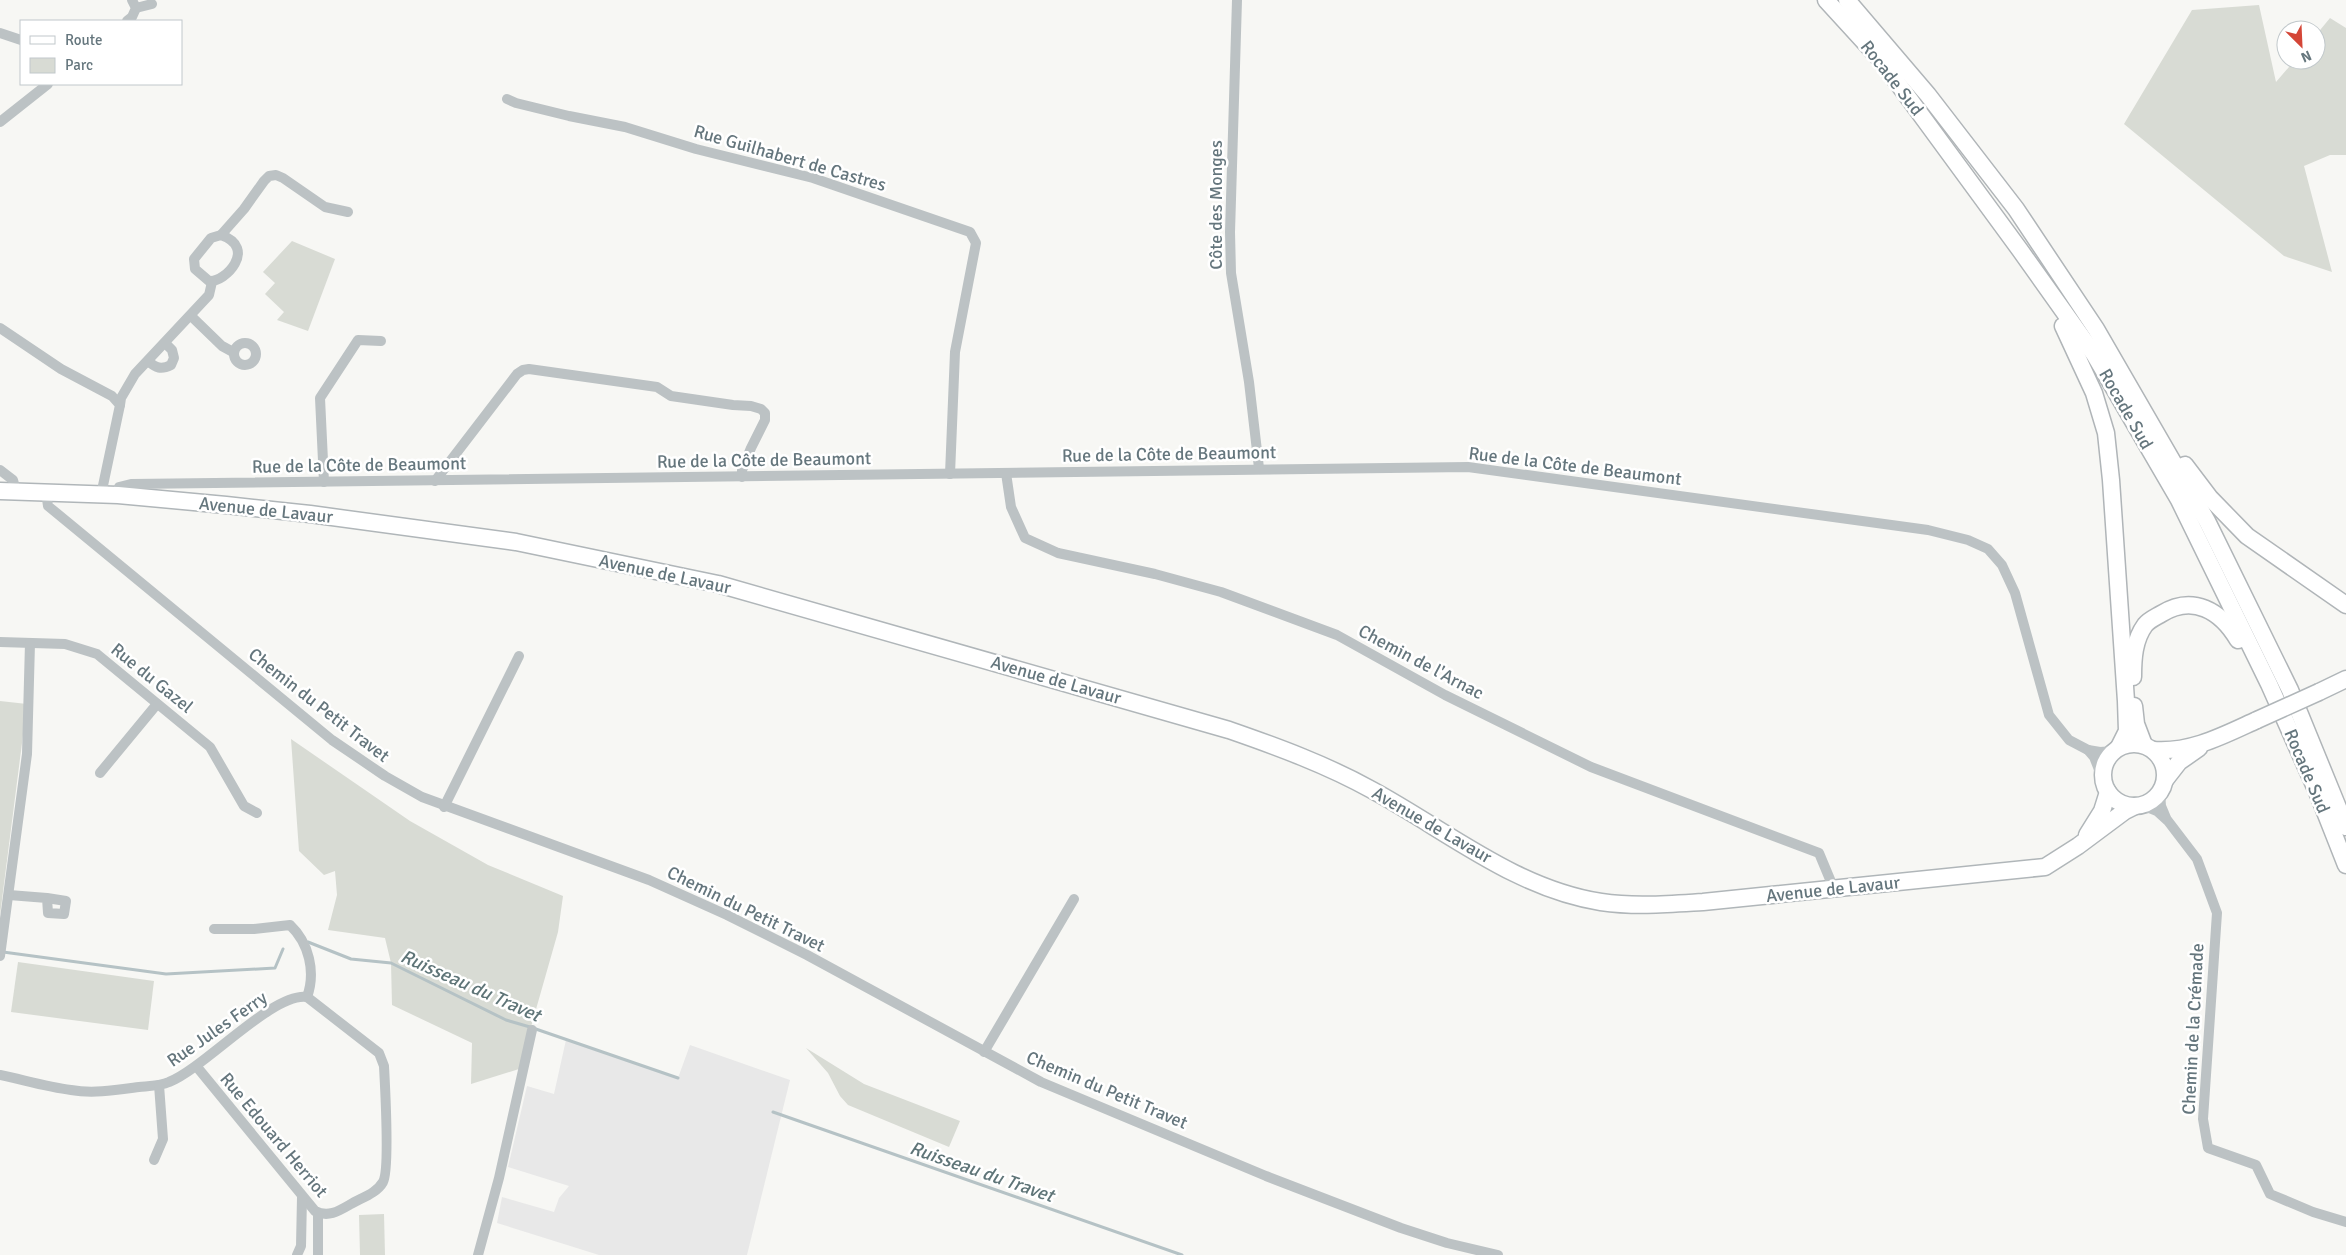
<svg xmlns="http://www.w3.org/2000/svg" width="2346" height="1255" viewBox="0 0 2346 1255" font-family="Signika,sans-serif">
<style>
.built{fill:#e8e8e8}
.green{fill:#d8dbd4}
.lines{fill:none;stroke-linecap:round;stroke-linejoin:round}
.stream{stroke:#b5c2c5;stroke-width:3}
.primary-casing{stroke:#b0b6b9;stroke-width:19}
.trunk-casing{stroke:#b0b5b8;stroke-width:19}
.minor{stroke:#bcc2c4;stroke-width:10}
.primary{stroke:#fff;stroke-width:16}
.trunk{stroke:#fff;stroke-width:16}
.primary-bridge-casing{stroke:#b0b6b9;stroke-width:19;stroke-linecap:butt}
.primary-bridge{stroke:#fff;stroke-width:16}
.labels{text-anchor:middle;stroke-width:5;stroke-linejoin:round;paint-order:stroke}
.street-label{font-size:18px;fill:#65767d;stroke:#fff}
.water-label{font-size:19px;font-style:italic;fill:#5f7578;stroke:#fff}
</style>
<rect width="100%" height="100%" fill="#f7f7f4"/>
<path class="built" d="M566 1040 678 1078 690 1045 790 1080 747 1255H599L497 1223 502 1197 554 1212 559 1198 569 1186 508 1167 527 1086 554 1094Z"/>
<g class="green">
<path d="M2259 5 2276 82 2295 60H2316V35L2330 18 2346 28V155H2330L2304 166 2332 272 2284 256 2124 124 2192 10Z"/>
<path d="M292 241 335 259 308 331 277 320 284 312 265 294 275 283 263 272Z"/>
<path d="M0 701 27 704 0 915Z"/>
<path d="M291 739 410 821 488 865 563 896 558 932 519 1069 471 1084 472 1043 392 1005 391 963 385 938 328 930 337 895 335 871 324 875 299 851Z"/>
<path d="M18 962 154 981 148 1030 11 1012Z"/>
<path d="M806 1048 864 1084 960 1121 949 1147 848 1105 840 1096 828 1073Z"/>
<path d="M384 1214 385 1255H360L359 1215Z"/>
</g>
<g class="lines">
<g class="stream">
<path d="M308 942 351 959 391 963 506 1020 530 1027 678 1078"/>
<path d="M3 952 166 974 275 968 283 949"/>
<path d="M773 1112 1182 1255"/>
</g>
<g class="primary-casing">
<g id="primary">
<path d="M0 491 118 495 226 505 310 514 516 542 718 584 1229 730C1278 747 1327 765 1372 790 1446 830 1516 889 1601 902 1635 907 1670 904 1703 902L2045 867 2078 846 2125 811 2135 806"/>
<path d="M2319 692 2346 679"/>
<circle cx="2134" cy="775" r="31"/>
<path d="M2153 750C2191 753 2224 735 2257 720"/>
<path d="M2165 780 2179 762 2199 748"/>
<path d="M2087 835 2102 811 2108 792"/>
</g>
</g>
<g class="trunk-casing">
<g id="trunk">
<path d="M1826 0 1880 59 2020 250 2094 354 2179 500 2269 684 2318 794 2346 865"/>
<path d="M1847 0 1928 95 2016 209 2096 329 2207 521 2290 690 2346 827"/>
<path d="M2063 326 2094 393 2106 433 2111 480 2126 701 2127 731 2119 747"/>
<path d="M2185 465 2210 498 2247 536 2346 605"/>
<path d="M2133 677C2133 659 2134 640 2145 625 2149 620 2156 617 2161 614 2193 594 2221 611 2238 640"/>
<path d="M2134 706 2136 724 2144 745"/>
</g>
</g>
<g class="minor">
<path d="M1237 0 1230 232 1231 273 1249 382 1259 468"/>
<path d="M136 8 152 4"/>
<path d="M127 21 132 17 136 8 132 0"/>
<path d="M0 33 21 40"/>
<path d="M507 99 516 103 569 116 625 127 696 149 813 178 970 232 976 243 955 352 950 474"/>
<path d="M0 122 48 84"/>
<path d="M221 235 244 209 264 181 269 176 276 175 283 178 325 207 348 212"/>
<path d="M221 235C258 248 225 283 209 281L195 269 194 259 211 238Z"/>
<path d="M191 316 222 346 233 352"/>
<path d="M0 328 61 369 112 396 120 405 101 495"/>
<circle cx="245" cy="354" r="11"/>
<path d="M148 361C156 368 161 370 171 365L174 358 172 350 165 343"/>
<path d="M120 405 121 398 135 374 209 295 212 282"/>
<path d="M0 470 13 480 16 491"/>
<path d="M1006 473 1011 507 1025 538 1058 553 1155 574 1221 592 1337 635 1445 695 1591 767 1819 853 1834 889"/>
<path d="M435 481 517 374 523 370 529 369 657 387 671 396 733 405 751 406 761 409 765 413V420L751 448 742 470V477"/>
<path d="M324 482 320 398 358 340 381 341"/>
<path d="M46 492 48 506 332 740 385 776 422 797 649 880 727 915 807 955 1041 1082 1266 1176 1401 1228 1447 1243 1498 1255"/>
<path d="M118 495 119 487 131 484 1468 467 1928 530 1968 540 1988 549 2002 565 2015 593 2049 715 2069 740 2088 750 2094 757 2102 777"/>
<path d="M0 642 65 644 97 654 210 747 244 806 257 813"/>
<path d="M2088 750 2100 752 2114 751"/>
<path d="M100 773 157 704"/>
<path d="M2160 792 2161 806 2166 818"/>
<path d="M2142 805 2157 811 2168 821 2197 859 2217 913 2203 1119 2208 1148 2256 1165 2270 1194 2313 1212 2346 1222"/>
<path d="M444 807 519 656"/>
<path d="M9 895 47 898 48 913 64 914 66 901 47 898"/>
<path d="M214 929H254L290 925C309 943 316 972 307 997"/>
<path d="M0 956 27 754 30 643"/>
<path d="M984 1052 1074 899"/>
<path d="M0 1075C24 1080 47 1087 71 1090 93 1094 117 1090 139 1087 149 1086 160 1086 169 1082 206 1067 273 992 307 997L379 1053 384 1066C385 1086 390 1170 383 1182 377 1193 361 1198 351 1204 339 1211 328 1218 315 1211L197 1067"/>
<path d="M154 1160 163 1139 159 1085"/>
<path d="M297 1255 301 1246 302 1197"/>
<path d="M318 1255V1213"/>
<path d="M478 1255 499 1178 532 1030"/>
</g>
<use href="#primary" class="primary"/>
<use href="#trunk" class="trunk"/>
<g class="primary-bridge-casing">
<path id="primary-bridge" d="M2257 720 2319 692"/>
</g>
<use href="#primary-bridge" class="primary-bridge"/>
</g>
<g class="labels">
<g class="street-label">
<text transform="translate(1892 78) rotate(52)" y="6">Rocade Sud</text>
<text transform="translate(790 158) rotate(16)" y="6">Rue Guilhabert de Castres</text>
<text transform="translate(1216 205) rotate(-90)" y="6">Côte des Monges</text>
<text transform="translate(2126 409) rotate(60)" y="6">Rocade Sud</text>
<text transform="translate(1169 454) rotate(-1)" y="6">Rue de la Côte de Beaumont</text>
<text transform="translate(764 460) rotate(-1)" y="6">Rue de la Côte de Beaumont</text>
<text transform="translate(359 465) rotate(-1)" y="6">Rue de la Côte de Beaumont</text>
<text transform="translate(1575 466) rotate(7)" y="6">Rue de la Côte de Beaumont</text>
<text transform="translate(266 510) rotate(6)" y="6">Avenue de Lavaur</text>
<text transform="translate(665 574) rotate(12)" y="6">Avenue de Lavaur</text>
<text transform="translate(1421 662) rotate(28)" y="6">Chemin de l'Arnac</text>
<text transform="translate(152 678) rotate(39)" y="6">Rue du Gazel</text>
<text transform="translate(1056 680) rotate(16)" y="6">Avenue de Lavaur</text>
<text transform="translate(319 705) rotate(38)" y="6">Chemin du Petit Travet</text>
<text transform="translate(2307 771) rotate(67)" y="6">Rocade Sud</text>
<text transform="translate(1432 825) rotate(30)" y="6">Avenue de Lavaur</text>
<text transform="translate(1833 889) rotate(-6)" y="6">Avenue de Lavaur</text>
<text transform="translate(746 909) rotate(26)" y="6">Chemin du Petit Travet</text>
<text transform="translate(217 1029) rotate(-35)" y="6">Rue Jules Ferry</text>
<text transform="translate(2193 1029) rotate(-87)" y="6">Chemin de la Crémade</text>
<text transform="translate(1107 1090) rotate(23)" y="6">Chemin du Petit Travet</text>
<text transform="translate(274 1135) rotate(50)" y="6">Rue Edouard Herriot</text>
</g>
<g class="water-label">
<text transform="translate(471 985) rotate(24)" y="7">Ruisseau du Travet</text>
<text transform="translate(982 1171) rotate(19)" y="7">Ruisseau du Travet</text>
</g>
</g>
<rect x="20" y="20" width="162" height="65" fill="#ffffff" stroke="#c1c8cb"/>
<rect x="30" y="36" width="25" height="8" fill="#ffffff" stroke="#c1c8cb"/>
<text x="65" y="45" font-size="15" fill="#65767d">Route</text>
<rect x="30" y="58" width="25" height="15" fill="#d8dbd4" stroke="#c1c8cb"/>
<text x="65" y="70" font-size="15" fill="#65767d">Parc</text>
<g transform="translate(2301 45) rotate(156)"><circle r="24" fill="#ffffff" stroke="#c1c8cb"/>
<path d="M0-4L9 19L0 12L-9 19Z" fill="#d44637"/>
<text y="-8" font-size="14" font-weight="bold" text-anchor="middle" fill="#65767d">N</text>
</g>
</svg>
